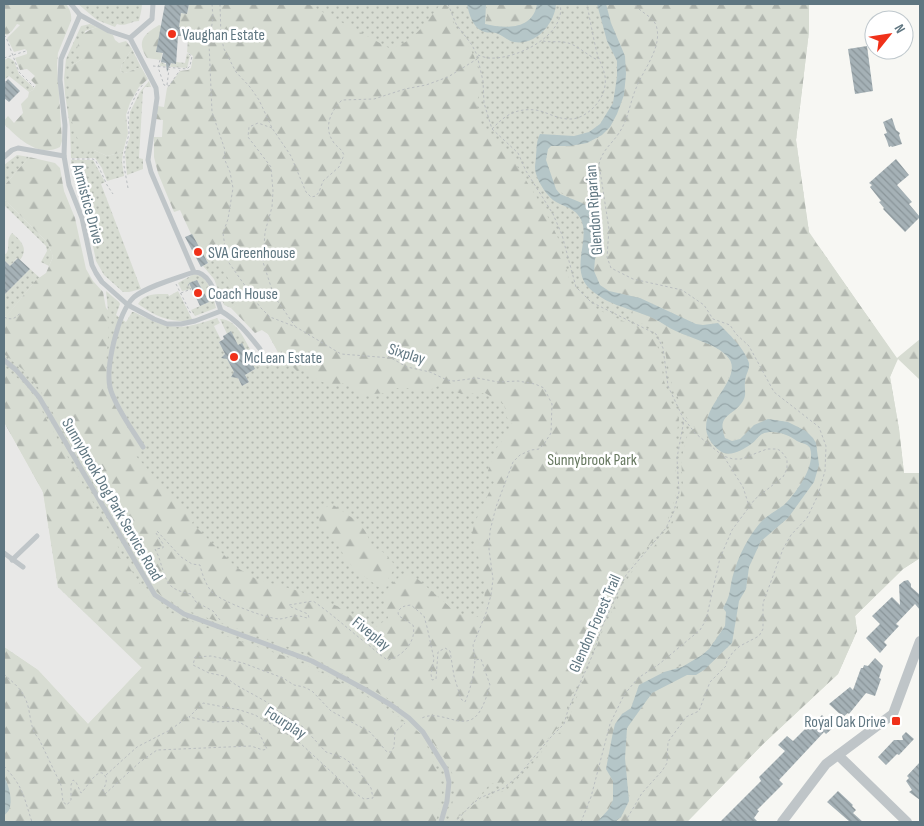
<svg xmlns="http://www.w3.org/2000/svg" width="924" height="826" viewBox="0 0 924 826" font-family="'Sofia Sans Condensed',sans-serif">
<style>
.built{fill:#e8e8e7}
.grass{fill:url(#grass-dots)}
.forest{fill:url(#forest-firs)}
.water{fill:url(#water-waves)}
.building{fill:url(#building-back-hatch)}
.lines{fill:none;stroke-linecap:round;stroke-linejoin:round}
.path{stroke:#b9bdc0;stroke-width:1;stroke-dasharray:2.5 2.5;stroke-linecap:butt}
.lane{stroke:#bfc5c8;stroke-width:5}
.street{stroke:#bfc5c8;stroke-width:10}
.poi-dot{fill:#f0311a;stroke:#fff;stroke-width:2}
.labels{text-anchor:middle;stroke-width:5;stroke-linejoin:round;paint-order:stroke}
.poi-label{font-size:16px;fill:#5f7681;stroke:#fff;text-anchor:start}
.street-label{font-size:16px;fill:#5f7681;stroke:#fff}
.park-label{font-size:16px;fill:#66785f;stroke:#fff}
</style>
<defs>
<pattern id="grass-dots" width="8" height="8" patternUnits="userSpaceOnUse" patternTransform="scale(1.25)"><rect width="8" height="8" fill="#d7dcd2"/><path d="M2 2h.1M6 6h.1" fill="none" stroke="#b2b7b0" stroke-width="1.8" stroke-linecap="round"/></pattern>
<pattern id="forest-firs" width="22" height="20" patternUnits="userSpaceOnUse" patternTransform="scale(1.25)"><rect width="22" height="20" fill="#d7dcd2"/><path d="M5 1l3.5 6h-7zM16 11l3.5 6h-7z" fill="#b2b7b0"/></pattern>
<pattern id="water-waves" width="16" height="10" patternUnits="userSpaceOnUse" patternTransform="scale(1.25)"><rect width="16" height="10" fill="#b5c6c8"/><path d="M0 5q4-4 8 0t8 0" fill="none" stroke="#96a5a8"/></pattern>
<pattern id="building-back-hatch" width="6" height="6" patternUnits="userSpaceOnUse" patternTransform="scale(1.25)"><rect width="6" height="6" fill="#a5b1b6"/><path d="M-1 5l2 2M0 0l6 6M5-1l2 2" fill="none" stroke="#8a9599"/></pattern>
</defs>
<rect width="100%" height="100%" fill="#f7f7f3"/>
<g class="built">
<path d="M4 4H204L262 330 268 334 279 354 255 412 123 320 4 327Z"/>
<path d="M4 422 43 492 58 587 142 667 88 724 38 670 4 647Z"/>
</g>
<g class="grass">
<path d="M78 4H142C142 10 140 15 139 21 131 21 126 27 117 24L115 27 97 20Z"/>
<path d="M204 4H809V31L796 140 809 232 897 359 890 377 899 429 904 473H920V558L903 569 855 616 857 631 838 674 763 744 687 822H4V647L38 670 88 724 142 668 58 587 43 492 4 422V327L105 307 108 310 106 291 119 302 120 304 116 315 126 322 132 312H134C169 330 179 331 217 318L220 323 214 326 221 340 219 342 225 354 223 356 227 359 242 386 249 382 245 375 255 369 251 362 256 359 260 366 279 354 268 334 262 330 243 302 231 308 224 305 214 279 203 266 215 259Z"/>
<path d="M90 24 97 27 85 31 82 59 71 66 94 150 107 156 123 152 122 162 124 176 107 181 102 168 95 158H71L70 127 65 94 64 78 66 59 81 26Z"/>
<path d="M132 49 141 67 125 73 120 72 122 64Z"/>
<path d="M187 53 190 56 187 68 159 66 161 62 170 66 171 63 175 64 176 62 185 63Z"/>
<path d="M9 58 14 61 19 74 34 88 33 90 29 92 9 76 5 79 4 78V60Z"/>
<path d="M149 81 151 87H145L143 90 139 158 143 159V169L127 175 125 152 130 136 129 123 130 112 140 92Z"/>
<path d="M17 155 29 157 4 186V165Z"/>
<path d="M71 160H93L105 182 101 184 141 289 129 292H123L104 275 96 261 87 216 93 214 88 194 81 196C73 184 72 174 71 160Z"/>
<path d="M4 199 48 243 53 257 49 266 41 262 47 251 46 246 4 205Z"/>
<path d="M12 233C21 241 29 248 20 260L17 258 10 266 4 260V253L6 254C11 247 5 241 12 233Z"/>
<path d="M30 269 40 278 36 280 6 317 4 315V295Z"/>
<path d="M194 274C209 276 213 295 216 308L195 316 191 310 209 302 197 280 190 283 192 289 182 291 178 283Z"/>
<path d="M178 291 193 321C169 322 158 318 138 304 144 293 157 294 168 294L169 296Z"/>
<path d="M220 319C235 319 243 336 250 349L246 351 238 345 231 332 227 334Z"/>
</g>
<g class="forest">
<path d="M4 4H66C70 9 72 15 71 21L58 53 57 64 62 141 60 147C38 158 18 138 4 124V121L8 116 14 123 23 113 21 104 28 97 29 92 33 90 36 85 31 80 35 76 27 69 20 70 15 58 27 54V51L25 49 14 52 7 38 20 25 17 24 12 31 7 35 4 34Z"/>
<path d="M189 4H308L389 48C413 45 426 21 441 4H446L455 27 466 41 474 56 479 71 480 81 477 106 483 130 510 155 544 209 558 238 572 289 588 305 647 332 657 343 664 381 671 402 679 419 674 451 677 482 675 499 665 527 624 574 602 622 591 652 572 694 561 724 510 781 490 784C479 798 466 809 453 822H448L454 796V780L450 766 417 720 398 704 305 653 191 612 164 598 156 591 147 578 40 390 27 373 4 354V319L36 280 46 273 53 257 48 243 4 199V186L29 157 55 163 60 168 64 191 75 218 86 269 93 281 103 292 109 325 106 364 108 391 126 425 142 450 136 456 176 501 196 518 192 523 236 567 256 579 299 591 337 606 372 630 388 618 385 602 387 589 401 575H413L458 614 478 617 483 609 486 582 479 572V559L472 535 474 524 494 482 487 474 495 450 514 426 507 418 504 404 485 393 462 394 438 386 429 391 411 388H395L386 393 362 395 354 391 346 383C326 387 320 382 304 370L297 371 293 367V361L287 356 279 354 268 334 262 330 255 333 231 308 243 301 215 259 208 263 191 234 180 210 174 212 158 173 154 157V137H162L163 120 156 119 157 106 164 107 167 88 180 71 188 70 191 68 193 56 187 52 188 40 187 37 184 36 185 28 179 27 181 13 187 14Z"/>
<path d="M487 4H537C533 31 505 28 485 24L487 16Z"/>
<path d="M606 4H809V31L796 140 809 233 897 358 920 339V380L898 359 890 377 899 429 904 473H920V558L903 569 855 616 857 631 838 674 763 744 687 822H615L621 817 629 801 625 758 627 728 652 693 687 675H696L703 670 732 643 739 601 746 589 749 567 761 541 788 518 794 508 800 503 819 465C818 457 818 444 813 438 808 430 784 419 775 420 774 420 768 423 768 424 755 431 740 444 725 438 717 418 726 420 736 407 740 403 743 398 745 393 743 385 744 379 748 371L718 323 703 325 696 324 640 298 608 291 600 285 594 271V259L599 250 600 243 594 220 591 212 582 203 571 199 556 189 546 160 548 149 551 146C562 143 573 147 585 144 613 136 626 101 626 75 626 68 622 59 620 52 615 36 610 20 606 4Z"/>
<path d="M159 25 162 26 156 52 160 53 161 49H163L161 60 147 58C136 41 144 34 159 25Z"/>
<path d="M97 27 113 35 115 40 119 43 126 41 132 49 122 64 120 72 125 73 141 67 148 79 139 87 130 103 126 115 128 133 123 152 107 156 94 150 88 154C83 148 78 141 75 133 68 114 70 86 71 66L82 59 77 49C80 36 83 32 97 27Z"/>
<path d="M633 311C642 314 651 316 659 321 666 324 672 330 679 333 692 339 717 344 727 356 746 380 690 413 709 441 712 445 717 449 721 452L751 444 761 434 772 432 789 435 809 447 808 469 802 483 784 504 760 523 734 572 730 597 723 608 726 612C726 626 723 628 715 640 700 661 686 664 663 672 655 676 647 682 639 685L631 708 622 714 613 732 606 769 613 781V800L608 810 597 822H459L473 805 508 789 535 761 549 742 565 728 603 630 624 586 631 573 670 528 676 516 683 485 681 460 688 433 695 428 688 420 672 384 663 342 658 332 631 318Z"/>
<path d="M4 367 26 385 33 395 131 570 150 598 172 613 231 638 296 660 348 686 387 708 421 734 430 752 441 781 442 794 436 822H4V816L9 810 7 782 4 777V647L38 670 88 724 142 667 58 587 43 492 4 422Z"/>
<path d="M332 504C347 515 369 525 370 546L383 552 396 566 385 584 378 587C372 581 365 578 359 572 354 568 347 561 343 554 341 551 343 550 340 547 328 534 318 532 319 511Z"/>
</g>
<g class="water">
<path d="M467 4H486L485 24C505 29 533 30 537 4H556C555 23 536 46 514 42 508 41 502 35 496 33 493 32 488 33 485 32 473 29 469 14 467 4Z"/>
<path d="M597 4H606L611 23 625 56 626 74 624 95 617 114 610 127 602 135 587 143 570 146H551L548 149 546 160 556 189 560 194 582 203 588 207 599 231V250L595 259 594 271 600 285 609 291 640 298 696 324 703 325 718 323C728 333 745 349 749 363 750 370 745 375 745 382 744 389 747 394 743 401 733 417 716 414 725 438L732 441 740 439 754 425 768 419 788 422 806 431 813 438 816 443 819 465 814 482 788 518 761 541 749 567 746 589 739 601 732 643 704 670 696 675H687L652 693 627 728 625 758 629 801 621 817 615 822H597L608 810 613 800V781L606 769 613 732 615 724 622 714 631 708 639 685 664 672 682 667 702 655 709 649 725 626 726 612 723 608C732 594 729 587 734 572 739 555 748 537 760 523 767 515 776 511 784 505 796 493 816 466 810 448 808 444 801 443 797 441 788 434 773 429 762 434 758 436 755 442 751 444 743 450 729 458 720 451 676 417 753 380 726 355 713 343 693 339 678 332 668 328 659 320 648 316 626 307 606 305 588 287 569 266 594 234 578 215 572 207 561 206 553 200 545 193 535 178 535 167 535 164 536 160 536 156 537 147 536 142 540 134L574 136 589 132 600 124 613 103 617 77V61L607 41Z"/>
<path d="M4 777C9 785 13 801 9 810 9 810 4 816 4 816Z"/>
</g>
<g class="building">
<path d="M165 4H189L187 14 181 13 179 27 185 28 184 36H178L176 64 171 63 167 72 166 63 161 62 163 53 156 52Z"/>
<path d="M867 46 873 91 855 94 848 49Z"/>
<path d="M8 79 20 91 9 102 4 98V84Z"/>
<path d="M892 118 896 130 900 133 899 135 902 144 892 147 891 146 889 147 887 141 884 134 887 133 883 122Z"/>
<path d="M896 159 909 175 897 185 912 202 909 204 920 217 905 232 883 209 884 208 879 202 881 201 870 187 872 185 869 183Z"/>
<path d="M192 234 208 263 201 267 185 237Z"/>
<path d="M18 258 30 269 4 295V260L10 266Z"/>
<path d="M197 280 209 302 200 306 189 283Z"/>
<path d="M231 331 238 345 242 343 255 369 245 375 249 382 242 386 238 378 231 377 234 372 227 359 221 358 225 354 219 342 224 339 223 336 225 335Z"/>
<path d="M908 580 911 584V587L920 595V610L915 604 896 624 899 626 884 642 887 645 880 653 866 638 880 624 872 616 892 597 900 605 899 585 904 581Z"/>
<path d="M875 658 883 666 879 678 881 679 875 696 866 693 849 714 848 713 843 717 829 704 850 687 853 690 861 668H863L864 665 868 666Z"/>
<path d="M822 715 834 727 826 734 824 732 779 780 783 784 757 810 759 811 754 818 758 822H720L761 781 759 777 785 751 778 745 787 736 793 741 814 720 815 722Z"/>
<path d="M906 732 914 739 899 755 897 754 886 765 878 757 894 740H903L902 736Z"/>
<path d="M920 762V800L909 792 912 790 906 781 909 778 907 776Z"/>
<path d="M838 791 853 805 852 806 856 810 853 813 863 822H850L827 802Z"/>
</g>
<g class="lines">
<g class="path">
<path d="M212 4 213 18 209 43 212 112 225 150 224 158 230 172 233 188 228 219 223 233 225 247 227 260 260 307 270 317 296 327 341 354 391 358 407 367 430 372 447 380 454 381 477 378 498 382 518 381 535 384 544 388 552 404 551 433 544 444 539 449 531 450 520 455 513 462 496 507 490 531 489 549 493 579 491 595 486 613 473 645 475 660"/>
<path d="M220 4 221 36 224 49 236 72 250 87 259 100 272 128 291 156 306 192 311 197 316 196 319 192 323 181 339 167 344 155C341 148 338 148 334 143 323 128 330 112 342 100L374 99 405 89 426 85 448 77 477 59"/>
<path d="M448 4 456 24 472 45 477 55 483 81 484 103 492 129 518 153 526 171 553 214 562 235 576 287 591 302 656 334 663 348 668 386 684 420 677 458 679 492 674 511 666 528 626 575 602 627 593 654 568 710 564 724 550 738 519 775 504 788 482 797 473 803 455 822"/>
<path d="M4 35 6 37 19 72 34 87"/>
<path d="M543 41C552 43 562 40 571 44 581 48 588 56 598 60"/>
<path d="M478 55C481 56 486 58 489 58 516 60 567 35 560 4"/>
<path d="M4 58 26 51"/>
<path d="M160 60 158 67 164 85 169 86 180 70"/>
<path d="M153 66 187 69 190 66 192 56 187 53"/>
<path d="M4 80 6 82"/>
<path d="M167 85 169 69"/>
<path d="M272 128 258 123 249 127 248 137 271 167 273 191 272 207 265 232 263 262 274 296 295 326"/>
<path d="M492 129C505 115 516 108 536 110 547 112 557 119 569 119 585 120 604 101 605 85 607 73 600 64 597 53 593 37 590 20 587 4"/>
<path d="M72 159H93L96 161 107 185 113 194"/>
<path d="M128 188 124 166V156L129 133 128 113 137 92 144 83"/>
<path d="M176 284 191 314"/>
<path d="M181 293 191 289 188 287 189 282"/>
<path d="M4 317C12 321 16 318 21 312"/>
<path d="M724 457 743 487 749 506"/>
<path d="M220 620 213 611 196 602 191 594C166 589 167 582 160 561 159 557 157 553 155 549L163 548V544L156 533 157 531 181 557 192 564 200 565C202 574 206 586 213 593 223 602 265 618 279 619 285 619 292 615 298 616 303 616 304 618 309 618L308 614 291 607 289 605 313 601C332 614 348 629 366 643 374 649 379 655 388 660 403 656 417 641 413 625L399 616 398 613C400 606 405 606 411 605L424 616 427 627 434 659 431 674 432 680 436 679 438 652 445 648 450 651 454 676 461 699 465 702C471 688 474 674 475 660L481 659 490 685C487 695 484 706 478 714 463 733 440 707 420 719"/>
<path d="M4 674C11 681 21 688 25 698 32 712 28 727 39 739L61 785 63 802 67 805 71 800V785L73 780 76 782 81 793C85 791 100 761 106 778 107 782 105 786 103 790L105 794 140 762 157 750 251 746 263 750 267 749 259 733 237 721 212 722 189 717 203 703 240 710 255 715 278 728 300 743 352 791 364 799 373 798 371 788 355 766 342 757 326 752 302 726 279 712 265 701 236 685 224 676 209 673 193 665 195 657 211 656 243 663 283 678 294 685 304 687 312 691 331 711 370 732 387 752H391L394 747 395 732 405 723"/>
<path d="M4 766C24 788 23 795 32 822"/>
<path d="M106 775 137 747 170 730 188 717"/>
<path d="M581 822 591 797 610 724 624 695 638 678 658 665 700 630 706 620 720 558 732 530 755 499 783 477 787 469V459L781 451 777 449H767L741 459H733L723 456 695 433 685 420"/>
<path d="M625 822 642 793 662 771 667 763 668 742 686 717 699 711 710 682 726 666 727 661 733 652 740 646 759 636 763 629V603L783 549 791 535 807 518 818 495 825 471 826 446 819 427 774 392 749 346 736 334 730 325 713 319 704 305 682 290 633 279 611 268 607 257 609 229 599 164C603 149 611 145 619 133 629 118 630 101 637 86 645 67 663 46 656 25 652 16 640 12 634 4"/>
</g>
<g class="lane">
<path d="M71 4 80 15 61 59 60 80 65 125 64 156 69 185 82 218 92 265 96 273 102 282 128 305 154 319 167 324H181L195 321 221 311"/>
<path d="M80 15 109 31 130 38 156 88 157 98 148 160 151 172 194 272C211 272 216 297 221 311 238 321 248 334 260 349"/>
<path d="M130 38 152 19 153 4"/>
<path d="M4 157 12 150 18 148 64 156"/>
<path d="M4 360 16 370 39 397 155 595 184 614 312 661 366 690 391 705 409 718 423 732 446 769 449 782 447 801 441 822"/>
<path d="M143 447C132 429 118 411 111 391 104 370 118 312 134 297 148 286 177 278 194 272"/>
<path d="M4 553 23 567"/>
<path d="M12 560 37 536"/>
</g>
<g class="street">
<path d="M838 755 907 822"/>
<path d="M782 822 826 764 893 714 920 641"/>
</g>
</g>
<g class="poi-dot">
<circle cx="172" cy="34" r="5"/>
<circle cx="198" cy="252" r="5"/>
<circle cx="198" cy="293" r="5"/>
<circle cx="234" cy="357" r="5"/>
<rect x="891" y="716" width="10" height="10" rx="2.5"/>
</g>
<g class="labels">
<g class="poi-label">
<text x="182" y="40">Vaughan Estate</text>
<text x="208" y="258">SVA Greenhouse</text>
<text x="208" y="299">Coach House</text>
<text x="244" y="363">McLean Estate</text>
<text x="886" y="727" text-anchor="end">Royal Oak Drive</text>
</g>
<g class="street-label">
<text transform="translate(89 204) rotate(75)" y="6">Armistice Drive</text>
<text transform="translate(593 210) rotate(-94)" y="6">Glendon Riparian</text>
<text transform="translate(407 353) rotate(18)" y="6">Sixplay</text>
<text transform="translate(113 499) rotate(60)" y="6">Sunnybrook Dog Park Service Road</text>
<text transform="translate(594 623) rotate(-66)" y="6">Glendon Forest Trail</text>
<text transform="translate(372 633) rotate(39)" y="6">Fiveplay</text>
<text transform="translate(286 722) rotate(33)" y="6">Fourplay</text>
</g>
<g class="park-label">
<text x="592" y="465">Sunnybrook Park</text>
</g>
</g>
<rect width="924" height="826" fill="none" stroke="#5f7681" stroke-width="10"/>
<g transform="translate(889 35) rotate(60)"><circle r="24" fill="#ffffff" stroke="#bfc8cd"/>
<path d="M0-4L9 19L0 12L-9 19Z" fill="#f0311a"/>
<text y="-8" font-size="14" font-weight="bold" text-anchor="middle" fill="#5f7681">N</text>
</g>
</svg>
